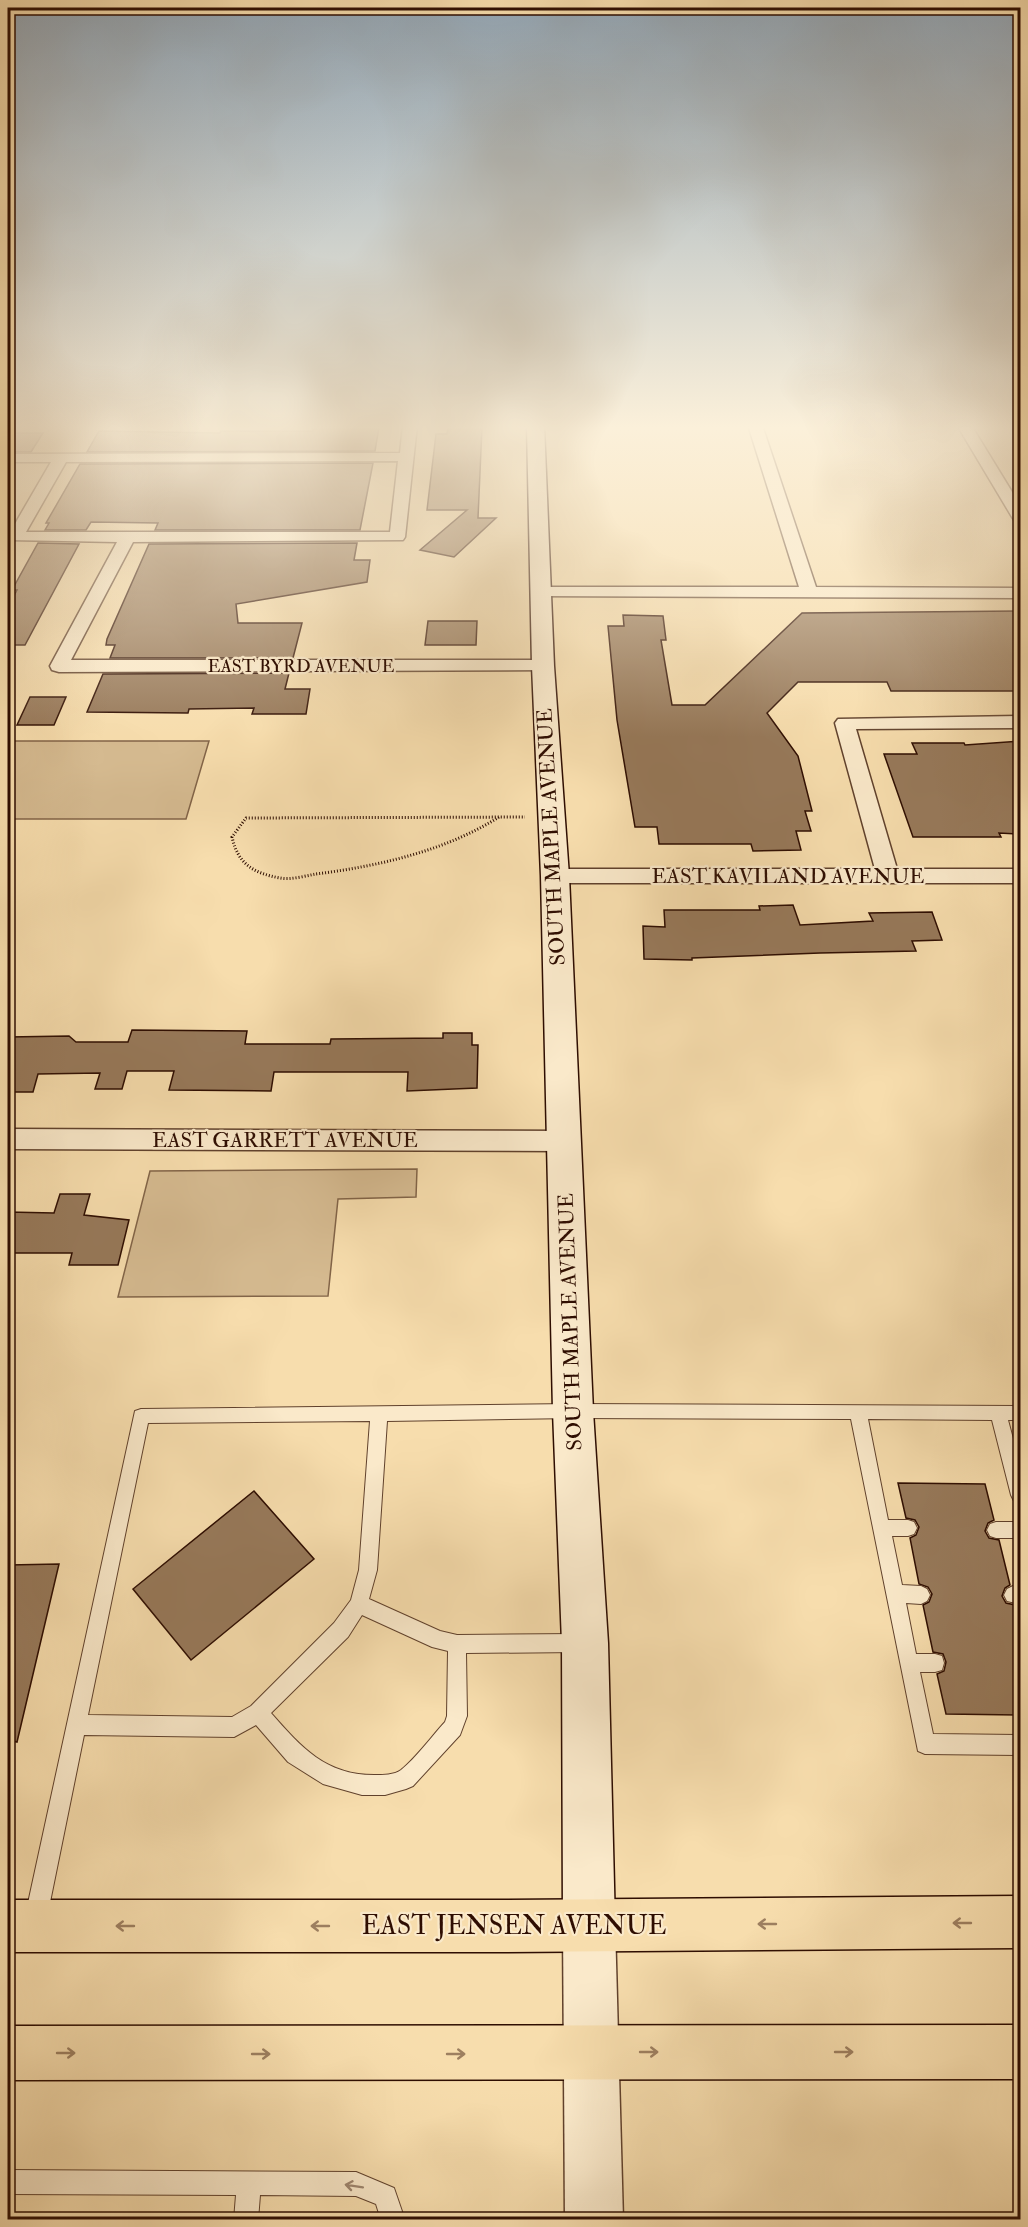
<svg xmlns="http://www.w3.org/2000/svg" width="1028" height="2227" viewBox="0 0 1028 2227" font-family="'IM FELL Double Pica',serif">
<style>
.green{fill:#d5ba90;stroke:#826448;stroke-width:1.5}
.building{fill:#97795a;stroke:#2e0d01;stroke-width:1.5}
.lines{fill:none;stroke-linecap:round;stroke-linejoin:round}
.service-casing{stroke:#60412c;stroke-width:2}
.minor-casing{stroke:#60412c;stroke-width:3}
.tertiary-casing{stroke:#60412c;stroke-width:3}
.secondary-casing{stroke:#2e0d01;stroke-width:3}
.primary-casing{stroke:#2e0d01;stroke-width:3}
.path{stroke:#2e0d01;stroke-width:3;stroke-dasharray:1 2;stroke-linecap:butt}
.service{fill:#fae9ca;fill-rule:evenodd}
.minor{fill:#fae9ca;fill-rule:evenodd}
.tertiary{fill:#fae9ca;fill-rule:evenodd}
.secondary{fill:#fae9ca;fill-rule:evenodd}
.primary{fill:#f7ddad;fill-rule:evenodd}
.oneway{stroke:#9d7f60}
.oneway2{stroke:#9e8670}
.labels{text-anchor:middle;stroke-width:4.5;stroke-linejoin:round;paint-order:stroke}
.far-street-label{font-size:18px;fill:#2e0d01;stroke:#fae9ca}
.street-label{font-size:21px;fill:#2e0d01;stroke:#fae9ca}
.near-street-label{font-size:26px;fill:#2e0d01;stroke:#fae9ca}
</style>
<rect width="100%" height="100%" fill="#f7ddad"/>
<filter id="stains"><feTurbulence type="fractalNoise" baseFrequency=".00333" numOctaves="4"/><feColorMatrix values="0 0 0 0 .2 0 0 0 0 .09 0 0 0 0 .02 0 0 0 .5 -.17"/></filter>
<radialGradient id="worn" r=".72"><stop offset=".6" stop-color="#630" stop-opacity="0"/><stop offset="1" stop-color="#630" stop-opacity=".3"/></radialGradient>
<g class="green">
<path d="M8 741H209L186 819H8Z"/>
<path d="M417 1169 416 1197 338 1199 328 1296 118 1297 150 1171Z"/>
</g>
<g class="building">
<path d="M314 427H379L375 451 87 452 99 431 220 433 221 431H313Z"/>
<path d="M448 427H482L478 518H496L454 557 420 550 467 510H427L436 434H447Z"/>
<path d="M8 433H43L31 452H8Z"/>
<path d="M373 463 360 530H155L158 523 91 522 86 530H45L49 523H46L80 464Z"/>
<path d="M38 543 79 544 25 645H8V607L17 590H12Z"/>
<path d="M357 543 354 560H370L367 582 236 604 238 623H302L293 658H110L115 645H106L107 639 149 544Z"/>
<path d="M1020 611V691H891L887 682H798L767 713 798 756 812 811H805L811 831H796L801 850 753 851 751 844H659L657 827H635L617 720 608 626H624L623 615 663 616 666 640H661L672 705H705L802 613Z"/>
<path d="M428 621H477L476 645H425Z"/>
<path d="M289 673 285 689H310L306 714H252L254 708 189 709 188 713 87 712 103 674Z"/>
<path d="M30 697H66L54 725H17Z"/>
<path d="M1020 741V834L999 833 1001 837H913L884 754H917L912 743H964L965 745Z"/>
<path d="M793 905 800 925 873 921 869 913 932 912 942 940 912 941 916 951 820 953 692 958V960L644 959 643 926 665 927 664 910H760L759 906Z"/>
<path d="M132 1030 247 1031 245 1044H330L331 1039 443 1038V1033H472V1045H478L477 1088 407 1091 408 1072H274L271 1091 169 1090 174 1071H127L122 1089H95L100 1073 38 1074 33 1092H8V1037L69 1036 76 1042H128Z"/>
<path d="M60 1194H90L84 1215 129 1220 118 1265H69L72 1253H8V1212L54 1213Z"/>
<path d="M898 1483 985 1484 994 1520 988 1523 985 1531 989 1538 999 1540 1010 1585 1005 1588 1002 1596 1006 1603 1015 1605 1020 1625V1715L946 1714 937 1674 944 1671 946 1662 943 1654 933 1652 923 1605 929 1602 932 1594 928 1587 919 1584 910 1538 916 1535 919 1527 915 1520 906 1518Z"/>
<path d="M254 1491 314 1559 191 1660 133 1589Z"/>
<path d="M59 1564 17 1742 8 1740V1565Z"/>
</g>
<g class="lines">
<g class="service-casing">
<g id="service">
<path d="M573 1404 1020 1406V1420H1008L1020 1465V1503L1014 1501 1011 1495 992 1420 868 1419 888 1520H908L914 1522 917 1528 914 1534 908 1536H892L902 1585 921 1586 927 1589 930 1595 927 1601 921 1604 906 1603 916 1654H935L942 1656 944 1663 942 1670 935 1672H920L933 1734 1020 1735V1755L925 1754 918 1751 851 1419 573 1418 387 1421 377 1570 369 1599 440 1631 457 1635 579 1634 586 1636 588 1643 586 1650 579 1652 466 1653 467 1716 460 1735 413 1786 406 1789 385 1795H362L323 1784 288 1762 256 1725 234 1737 84 1735 47 1917 43 1924 36 1928 29 1924 25 1917 135 1411 141 1409ZM370 1421 359 1570 351 1600 334 1623 251 1706 232 1717 88 1715 148 1423ZM362 1615 432 1647 448 1651 447 1716 445 1722C432 1736 416 1758 401 1770 394 1775 383 1775 374 1775 325 1775 301 1747 271 1713L348 1637Z"/>
<path d="M996 1522H1020V1538H996L990 1536 987 1530 990 1524Z"/>
<path d="M1013 1586H1020V1604L1007 1601 1004 1595 1007 1589Z"/>
<path d="M8 2170 356 2172 394 2188 405 2220H381L376 2204 356 2196 260 2195 258 2220H234L236 2195 8 2194Z"/>
</g>
</g>
<g class="minor-casing">
<g id="minor">
<path d="M403 425H417L405 537 403 540 133 542 71 660H543L550 662 552 666 550 670 59 672 52 670 50 666 117 542 9 540 8 536 51 462H8V454L400 453ZM398 461 390 532H26L66 462Z"/>
<path d="M748 425H762L816 587 1020 588V598L536 596 533 592 536 588 542 587H799Z"/>
<path d="M957 425H971L1020 505V522L1014 520 1012 517Z"/>
<path d="M1020 716V728L856 729 897 869H1020V883H555L547 881 544 876 547 871 555 869H875L835 723 838 719Z"/>
<path d="M8 1129 563 1131 573 1134 577 1141 573 1148 563 1151 8 1149Z"/>
</g>
</g>
<g class="tertiary-casing">
<path id="tertiary" d="M589 1899 607 1907 615 1925 623 2220H565L563 1925 571 1907Z"/>
</g>
<g class="secondary-casing">
<path id="secondary" d="M527 425H544L554 666 569 876 593 1411 608 1643 615 1925 607 1943 589 1951 571 1943 563 1925 562 1643 553 1411 541 876 532 666Z"/>
</g>
<g class="primary-casing">
<g id="primary">
<path d="M1020 1896V1948L494 1952H8V1900H494Z"/>
<path d="M1020 2025V2079L8 2080V2026Z"/>
</g>
</g>
<path class="path" d="M499 817C445 851 379 866 316 874 305 876 291 880 280 878 253 873 238 864 232 837L246 818 525 817"/>
<use href="#service" class="service"/>
<use href="#minor" class="minor"/>
<use href="#tertiary" class="tertiary"/>
<use href="#secondary" class="secondary"/>
<use href="#primary" class="primary"/>
</g>
<defs><path id="oneway-shaft" d="M-6 0H5M1.5-3L5.5 0L1.5 3" fill="none" stroke-width="1.6" stroke-linecap="round" stroke-linejoin="round" transform="scale(1.5)"/></defs>
<g class="oneway">
<use href="#oneway-shaft" transform="translate(962 1923) rotate(180)"/>
<use href="#oneway-shaft" transform="translate(767 1924) rotate(180)"/>
<use href="#oneway-shaft" transform="translate(125 1926) rotate(180)"/>
<use href="#oneway-shaft" transform="translate(320 1926) rotate(180)"/>
<use href="#oneway-shaft" transform="translate(649 2052)"/>
<use href="#oneway-shaft" transform="translate(844 2052)"/>
<use href="#oneway-shaft" transform="translate(66 2053)"/>
<use href="#oneway-shaft" transform="translate(261 2054)"/>
<use href="#oneway-shaft" transform="translate(456 2054)"/>
</g>
<use class="oneway2" href="#oneway-shaft" transform="translate(354 2186) rotate(-171)"/>
<linearGradient id="sky" x2="0" y2="1"><stop stop-color="#93a8b9"/><stop offset="0.58" stop-color="#fbf0da"/><stop offset="1" stop-color="#fbf0da" stop-opacity="0"/></linearGradient>
<rect width="1028" height="737" fill="url(#sky)"/>
<g class="labels">
<g class="far-street-label">
<text x="301" y="672">EAST BYRD AVENUE</text>
</g>
<g class="street-label">
<text transform="translate(551 837) rotate(-93)" y="7">SOUTH MAPLE AVENUE</text>
<text x="788" y="883">EAST KAVILAND AVENUE</text>
<text x="285" y="1147">EAST GARRETT AVENUE</text>
<text transform="translate(570 1322) rotate(-92)" y="7">SOUTH MAPLE AVENUE</text>
</g>
<g class="near-street-label">
<text x="514" y="1934">EAST JENSEN AVENUE</text>
</g>
</g>
<rect width="1028" height="2227" fill="none" stroke="#f7ddad" stroke-width="30"/>
<rect x="9" y="9" width="1010" height="2209" fill="none" stroke="#2e0d01" stroke-width="3"/>
<rect x="15" y="15" width="998" height="2197" fill="none" stroke="#2e0d01" stroke-width="1.5"/>
<rect width="100%" height="100%" filter="url(#stains)"/>
<rect width="100%" height="100%" fill="url(#worn)"/>
</svg>
